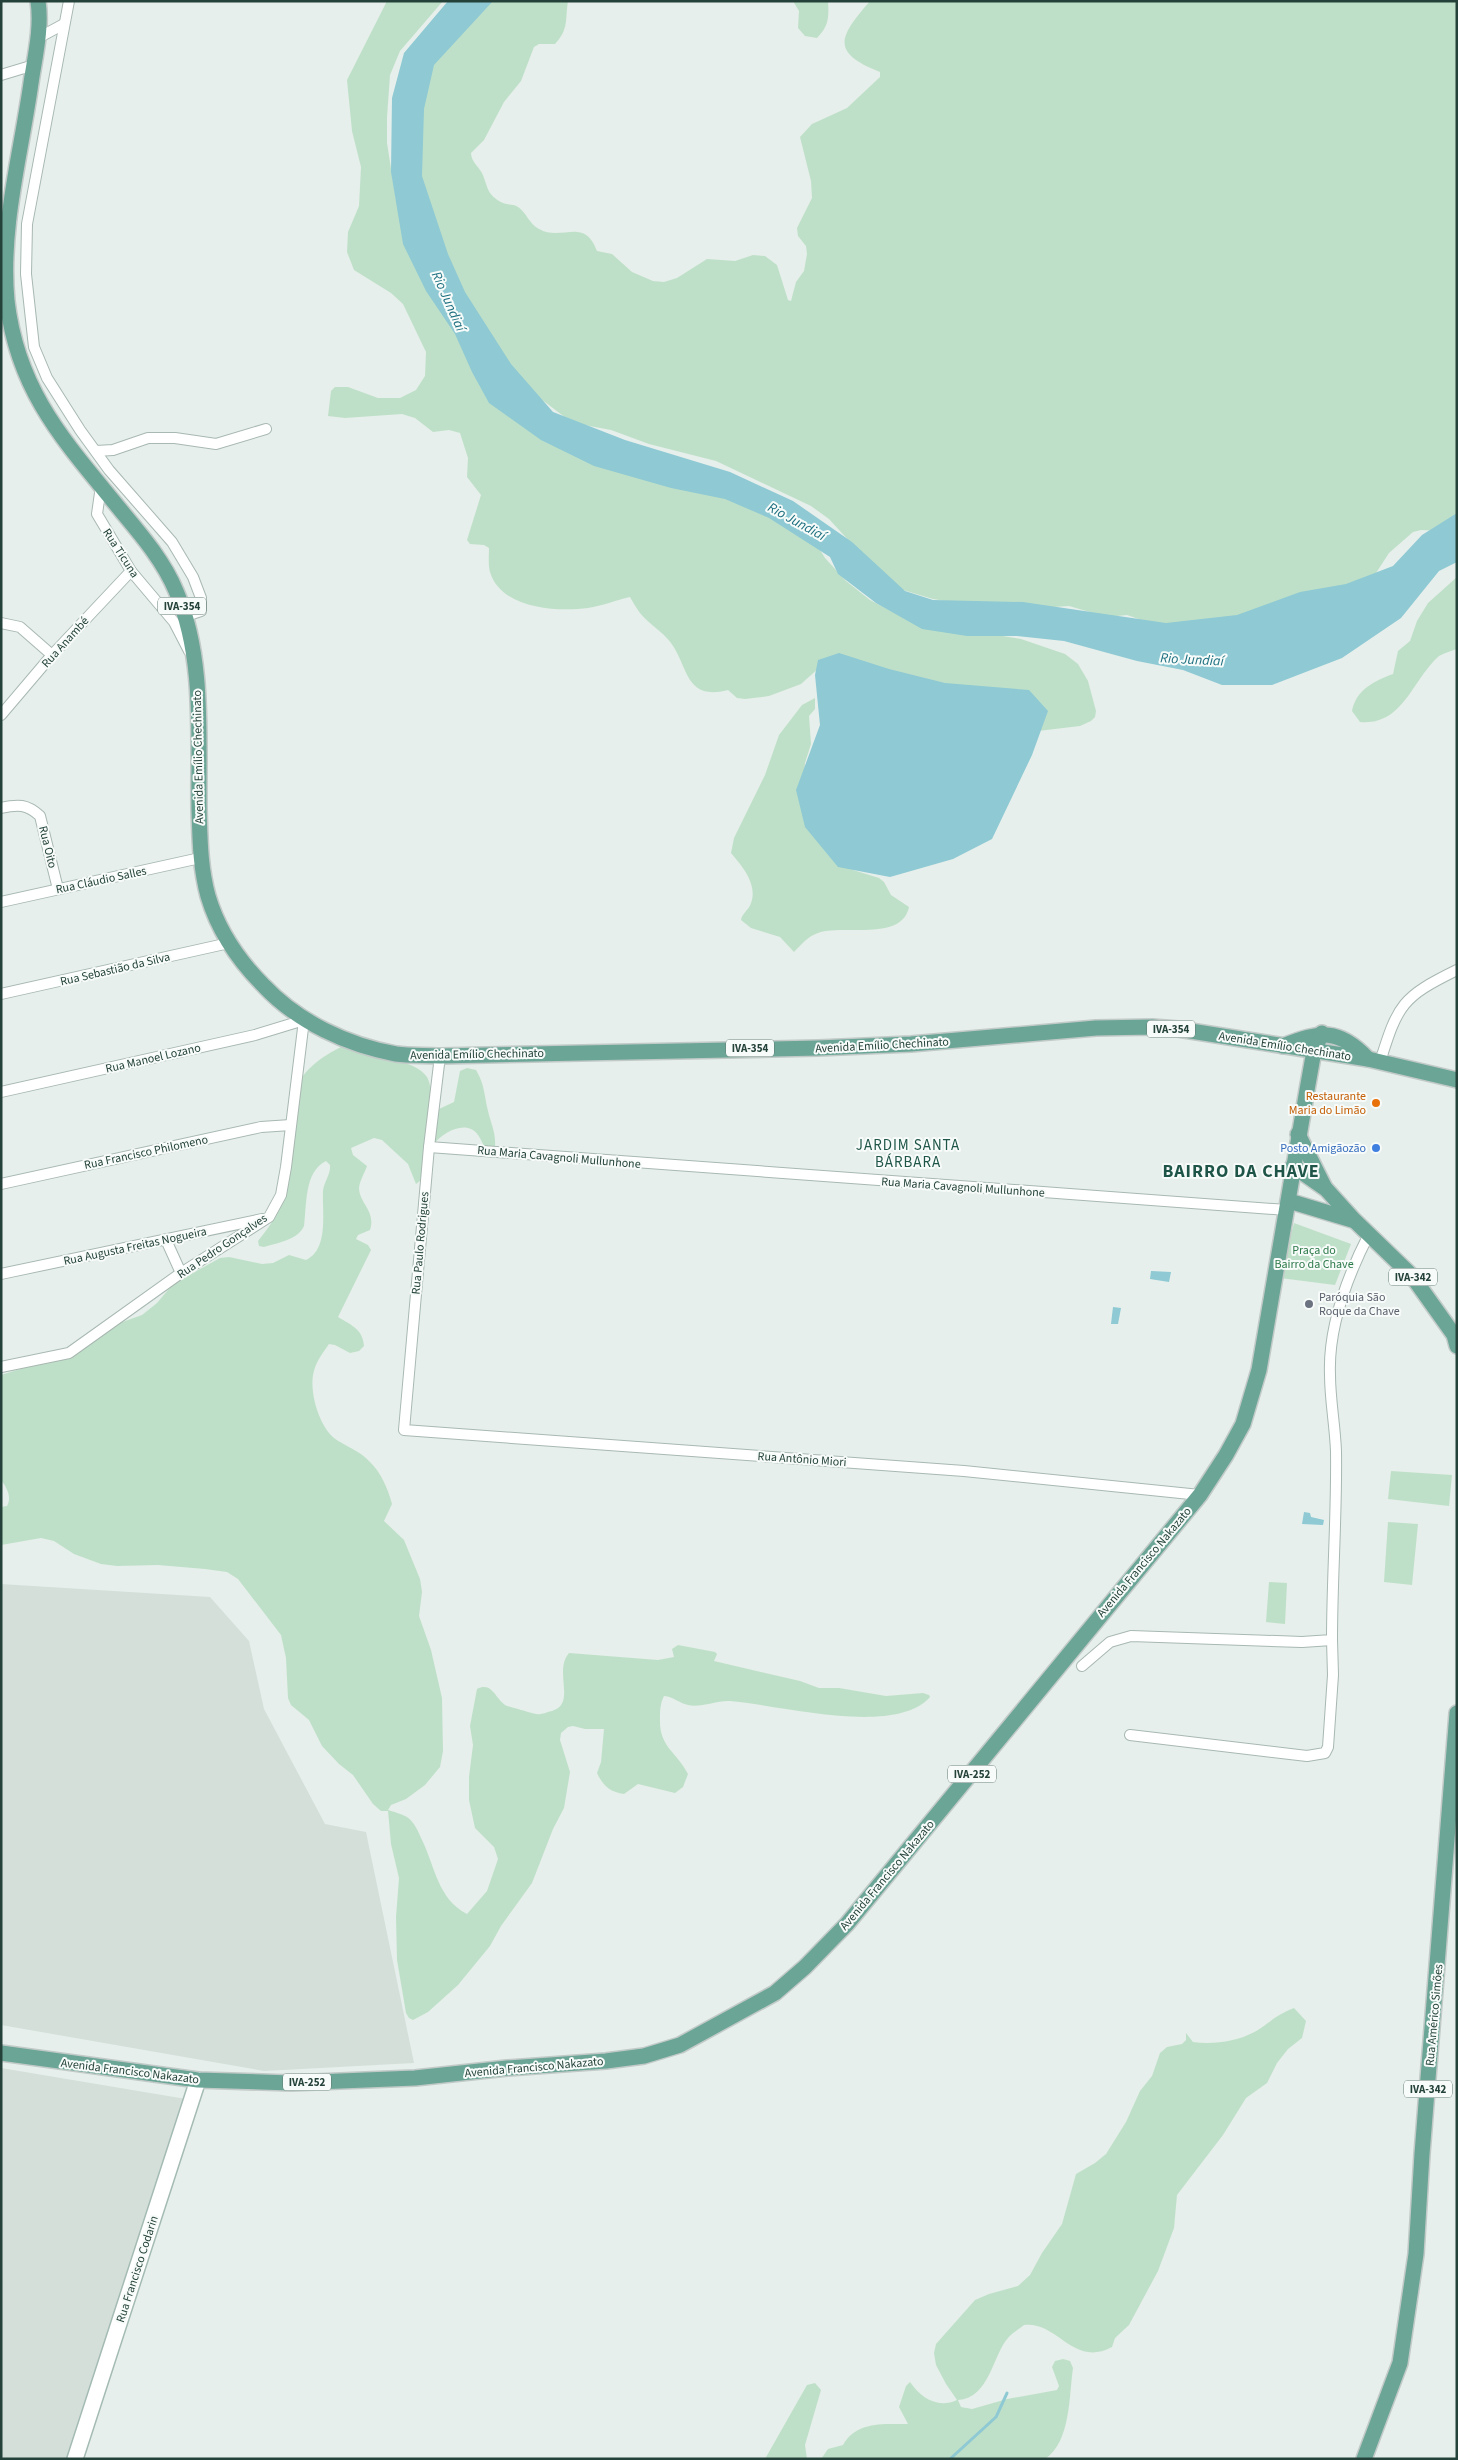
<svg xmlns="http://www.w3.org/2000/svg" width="1458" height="2460" viewBox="0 0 1458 2460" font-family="'Source Sans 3',sans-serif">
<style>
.built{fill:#d4dfda}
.green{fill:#bfe0c8}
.water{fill:#8ec9d4}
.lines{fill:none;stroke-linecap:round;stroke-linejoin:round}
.stream{stroke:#8ec9d4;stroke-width:3}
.street-casing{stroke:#a8b8b2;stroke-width:12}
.secondary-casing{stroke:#a4bbb3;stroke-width:18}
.primary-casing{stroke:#c2cac8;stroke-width:18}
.street{stroke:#fff;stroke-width:10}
.secondary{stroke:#fff;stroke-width:15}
.primary{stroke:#6aa596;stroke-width:15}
.food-dot{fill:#e8710a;stroke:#f7fbf9;stroke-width:2}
.shop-dot{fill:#3f7fe0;stroke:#f7fbf9;stroke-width:2}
.worship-dot{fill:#6b7280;stroke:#f7fbf9;stroke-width:2}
.labels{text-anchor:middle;stroke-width:4;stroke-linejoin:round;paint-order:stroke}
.shield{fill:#f7fbf9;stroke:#637a73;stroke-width:1}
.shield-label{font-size:11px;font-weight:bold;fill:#24423a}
.street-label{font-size:12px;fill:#24423a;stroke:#f7fbf9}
.food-label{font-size:12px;fill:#c56008;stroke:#f7fbf9;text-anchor:end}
.shop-label{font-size:12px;fill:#366cbe;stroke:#f7fbf9;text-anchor:end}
.park-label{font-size:12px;fill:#2d7a4b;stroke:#f7fbf9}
.worship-label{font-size:12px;fill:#5b616d;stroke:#f7fbf9;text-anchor:start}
.water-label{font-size:14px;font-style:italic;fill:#1c6f80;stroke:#f7fbf9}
.quarter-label{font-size:15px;letter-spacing:1px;fill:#1f5548;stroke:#f7fbf9}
.district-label{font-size:18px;font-weight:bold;letter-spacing:1px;fill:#1f5548;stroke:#f7fbf9}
</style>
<rect width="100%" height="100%" fill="#e6efeb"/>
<g class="built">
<path d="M1 1584 210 1597 249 1641 264 1709 325 1824 366 1832 414 2063 264 2071 1 2025Z"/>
<path d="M1 2068 186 2099 68 2459H1Z"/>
</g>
<g class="green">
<path d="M387 1H443L400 51 390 75 387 117V143L396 200 404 233 484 383 806 527 825 558 846 581 870 600 891 611 929 624 1021 639 1065 654 1078 664 1088 681 1096 711 1095 717 1091 721 1080 726 1038 731 829 659 801 684 769 696 745 699 737 698 728 690C685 701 689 668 671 643 662 631 649 624 640 613 636 608 633 602 630 597 616 600 602 606 588 608 557 612 501 609 490 572 488 565 489 555 489 548L484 545 470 544 467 540 481 495 467 477 468 458 460 433 449 430 433 432 415 418 402 414 345 418 328 416 331 391 335 387H348L378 398H400L416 390 425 376 426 352 403 304 391 293 354 270 347 252 348 232 359 206 361 167 352 131 347 80Z"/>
<path d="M475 1H568C565 20 569 29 555 44H539L534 47 521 81 504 102 484 140 471 153C471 161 478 166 482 173 488 186 486 195 503 203 508 205 514 204 518 207 526 212 530 225 539 229 562 242 584 216 597 251L612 254 632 272 653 281 664 282 677 278 707 259 735 261 753 255 765 256 777 265 788 300 791 301 796 282 804 271 807 254 806 246 798 236 797 228 812 198 811 181 800 137 812 124 847 108 880 77V72C828 52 841 35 870 1H1457V519L1443 531 1421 530 1413 532 1389 553 1376 573 1242 626 1156 625 1127 615 1107 617 1069 606 1038 608 958 603 933 599 903 590 884 579 829 519 811 506 716 461 649 444 611 430 579 424 566 418 533 393 478 326 424 219 412 81Z"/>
<path d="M793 1H828C829 17 829 26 817 38L805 36 798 28 799 11Z"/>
<path d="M1457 577V649C1451 651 1444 653 1439 656 1412 680 1403 726 1360 722L1352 711C1356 690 1374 681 1393 674L1398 651 1410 641 1417 621 1428 603Z"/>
<path d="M815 698V709L809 716 811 744 805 763 803 786 840 863 853 870 879 878 884 882 891 895 909 907C902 942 843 924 818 933 808 936 801 945 794 952L780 937 751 928 741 920C742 913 749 910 751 903 758 884 742 866 731 853L734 838 765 775 779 735 802 705Z"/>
<path d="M343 1046C362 1052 417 1060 427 1077 433 1088 429 1101 439 1109L454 1102 460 1071 467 1068 476 1070C485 1085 484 1095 488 1111 491 1124 496 1133 495 1146L490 1150 485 1149C483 1144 481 1139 478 1135 467 1119 443 1132 434 1144 426 1154 423 1169 420 1181L416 1184 408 1164 382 1140 374 1138 351 1148 353 1155 367 1166C365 1172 359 1182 359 1189 360 1204 376 1211 370 1230L358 1235 356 1239 368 1245 371 1250 338 1317C351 1325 363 1329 364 1346L359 1351 350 1353 335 1345 329 1344C322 1354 315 1363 313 1375 310 1394 319 1425 334 1438 345 1446 360 1451 369 1461 381 1472 388 1489 392 1504L384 1521 404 1540 420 1579 422 1592 419 1616 431 1650 442 1698 443 1751 440 1767 425 1785 406 1799 391 1805 388 1810C394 1812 402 1814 407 1817 415 1823 418 1831 422 1840 435 1867 438 1899 467 1914L487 1891 498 1859 494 1847 475 1828 469 1800V1777L473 1745 470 1726 477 1689C493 1681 495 1700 507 1706 509 1706 534 1714 537 1714 541 1715 547 1712 552 1711 577 1703 553 1672 569 1653L658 1660 674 1657 672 1649 678 1645 715 1652 717 1654 714 1661 800 1681 819 1688H839L886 1696 923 1693 929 1695 930 1697C895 1737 779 1705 730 1701 717 1700 701 1708 688 1705 679 1703 674 1697 664 1696 660 1704 660 1711 660 1719 659 1747 677 1752 688 1774L683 1787 675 1793 638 1784 624 1794C610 1792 603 1786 597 1773L601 1762 604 1729H585L573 1726 568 1727 561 1733 560 1740 570 1772 564 1808 553 1829 532 1883 501 1926 490 1946 458 1985 428 2012 413 2020 409 2018 406 2013 397 1960 396 1917 399 1878 391 1844 388 1811H381L373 1804 353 1775 339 1764 322 1746 309 1720 291 1705 288 1698 286 1658 281 1635 238 1579 227 1572 205 1569 158 1565 117 1566 101 1564 74 1554 54 1541 41 1538 1 1545V1507L7 1506C12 1497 7 1488 1 1480V1375L52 1359 111 1326 142 1315 157 1303 173 1284 220 1258 229 1257 262 1264 273 1263 289 1255 306 1260C329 1249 322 1212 323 1191 324 1182 331 1174 330 1165L326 1161C304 1172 307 1204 304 1226 298 1240 277 1243 264 1247L259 1246 258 1241C272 1224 286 1203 288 1180 294 1118 273 1080 343 1046Z"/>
<path d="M1294 1223 1351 1244 1335 1285 1280 1278Z"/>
<path d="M1391 1471 1452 1475 1449 1506 1388 1499Z"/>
<path d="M1388 1522 1418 1524 1412 1585 1384 1582Z"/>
<path d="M1269 1582 1287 1583 1285 1624 1266 1622Z"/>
<path d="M1294 2008 1306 2021 1302 2038 1288 2049 1277 2063 1267 2083 1246 2098 1223 2135 1177 2195 1174 2228 1158 2271 1129 2325 1115 2338 1112 2347C1073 2368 1058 2321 1024 2325 1019 2329 1012 2333 1008 2338 993 2354 990 2398 958 2400L961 2407 972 2409 1007 2399 1057 2390 1059 2386 1052 2367 1055 2361 1063 2359 1070 2361 1073 2368C1069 2395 1071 2442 1045 2459H821L828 2449 843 2445C856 2421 884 2424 908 2424L899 2407 906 2386 910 2382C921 2398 938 2409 957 2400L946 2384 936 2365 934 2353 936 2344 975 2300 989 2294 1018 2286 1030 2275 1042 2253 1062 2224 1076 2174 1095 2163 1106 2154 1126 2122 1140 2091 1152 2076 1160 2053 1167 2047 1182 2044 1186 2040V2033L1193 2042C1215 2045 1242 2041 1261 2028 1275 2018 1277 2015 1294 2008Z"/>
<path d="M815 2383 821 2390 805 2445 807 2459H765L807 2385Z"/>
</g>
<g class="water">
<path d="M448 1H493L434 65 424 109 422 176 448 254 465 292 511 364 553 412 625 440 730 472 793 501 852 542 905 591 933 600 1023 602 1166 623 1237 615 1300 592 1346 584 1393 566 1422 535 1457 513V562L1439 571 1401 618 1342 658 1272 685H1222L1183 670 1137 661 1064 641 1017 636H967L922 629 876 603 838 574 830 557 769 518 725 499 671 488 594 466 541 440 489 403 472 372 455 334 426 291 403 244 391 172 392 98 404 53Z"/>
<path d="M839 653 889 669 945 683 1029 690 1048 711 1032 755 992 839 953 859 890 877 838 867 805 827 796 790 820 725 815 675 818 660Z"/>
<path d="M1151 1271 1171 1272 1169 1282 1150 1279Z"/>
<path d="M1113 1307 1121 1308 1118 1324H1111Z"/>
<path d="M1304 1512 1310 1513 1311 1517 1324 1520 1323 1525 1302 1524Z"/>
</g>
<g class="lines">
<path class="stream" d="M950 2459 996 2417 1007 2393"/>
<g class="street-casing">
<g id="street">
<path d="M69 1 27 224 26 274 34 347 47 378 80 430 109 470 172 542 193 577 201 598V611L186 616"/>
<path d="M38 38 64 24"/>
<path d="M1 75 34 65"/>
<path d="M96 451 113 450 148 438H175L216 444 266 429"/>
<path d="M101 486 97 514 131 571 174 622 189 651"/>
<path d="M1 623 20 627 52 655"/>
<path d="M1 715 52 655 131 571"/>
<path d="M1 808C18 804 27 804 40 816L58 889"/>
<path d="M1 902 200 858"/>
<path d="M1 994 229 943"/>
<path d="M440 1056 429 1147 404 1430 964 1471 1200 1495"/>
<path d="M1380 1062C1398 1004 1402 997 1457 970"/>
<path d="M1 1092 255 1035 304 1020 286 1167 281 1195 269 1217 181 1273 69 1353 1 1367"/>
<path d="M429 1147 1287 1210"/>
<path d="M1 1184 261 1127 291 1125"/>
<path d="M166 1240 181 1273"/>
<path d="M1 1274 262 1219"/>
<path d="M1082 1666 1110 1642 1131 1636 1302 1642 1332 1640C1332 1577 1337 1513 1336 1451 1335 1425 1330 1400 1330 1375 1328 1326 1347 1277 1369 1234"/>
<path d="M1130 1735 1307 1756 1325 1753 1328 1747 1333 1675 1332 1640"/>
</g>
</g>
<g class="secondary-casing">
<path id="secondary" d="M75 2459 198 2080"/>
</g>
<g class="primary-casing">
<g id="primary">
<path d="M38 1C42 28 35 56 31 83 21 154 0 228 7 301 18 394 67 444 123 513 143 537 164 562 176 591 205 658 198 736 199 809 200 838 200 867 208 896 218 930 239 961 264 986 298 1022 347 1045 396 1054 410 1056 426 1055 440 1056L818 1048 911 1044 1096 1028 1152 1027 1178 1029 1368 1059 1457 1080"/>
<path d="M1283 1046C1320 1031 1339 1028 1368 1059"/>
<path d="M1298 1134 1324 1186"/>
<path d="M1293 1166 1326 1189 1354 1220 1412 1276 1454 1335 1457 1346"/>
<path d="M1289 1201 1352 1220"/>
<path d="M1 2053 198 2080 291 2083 415 2078 507 2068 606 2061 644 2056 680 2045 775 1993 805 1967 847 1924 1200 1495 1226 1455 1243 1424 1259 1370 1307 1090 1314 1051 1322 1033"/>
<path d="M1364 2459 1400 2363 1416 2254 1422 2154 1457 1713"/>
</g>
</g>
<use href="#street" class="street"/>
<use href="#secondary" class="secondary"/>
<use href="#primary" class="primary"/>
</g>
<circle class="food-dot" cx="1376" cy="1103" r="5"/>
<circle class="shop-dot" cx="1376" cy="1148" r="5"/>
<circle class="worship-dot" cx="1309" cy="1304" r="5"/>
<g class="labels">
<g class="shield">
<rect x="158" y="597.5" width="48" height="17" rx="4"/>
<rect x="1147" y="1020.5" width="48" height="17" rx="4"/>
<rect x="726" y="1039.5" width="48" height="17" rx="4"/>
<rect x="1389" y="1268.5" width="48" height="17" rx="4"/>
<rect x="948" y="1765.5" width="48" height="17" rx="4"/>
<rect x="283" y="2073.5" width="48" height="17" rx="4"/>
<rect x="1404" y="2080.5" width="48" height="17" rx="4"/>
</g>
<g class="shield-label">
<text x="182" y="610">IVA-354</text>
<text x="1171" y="1033">IVA-354</text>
<text x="750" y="1052">IVA-354</text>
<text x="1413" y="1281">IVA-342</text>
<text x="972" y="1778">IVA-252</text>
<text x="307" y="2086">IVA-252</text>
<text x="1428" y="2093">IVA-342</text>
</g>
<g class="street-label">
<text transform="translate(121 553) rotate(57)" y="4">Rua Ticuna</text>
<text transform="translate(65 642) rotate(-48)" y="4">Rua Anambé</text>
<text transform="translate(198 757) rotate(-91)" y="4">Avenida Emílio Chechinato</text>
<text transform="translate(48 847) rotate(76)" y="4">Rua Oito</text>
<text transform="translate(101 880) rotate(-12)" y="4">Rua Cláudio Salles</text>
<text transform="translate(115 969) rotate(-13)" y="4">Rua Sebastião da Silva</text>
<text transform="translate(882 1045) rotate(-3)" y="4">Avenida Emílio Chechinato</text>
<text transform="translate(1285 1046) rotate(9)" y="4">Avenida Emílio Chechinato</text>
<text transform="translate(477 1054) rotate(-1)" y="4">Avenida Emílio Chechinato</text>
<text transform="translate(153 1058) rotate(-13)" y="4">Rua Manoel Lozano</text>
<text transform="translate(146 1152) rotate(-12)" y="4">Rua Francisco Philomeno</text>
<text transform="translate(559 1157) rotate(5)" y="4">Rua Maria Cavagnoli Mullunhone</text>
<text transform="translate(963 1187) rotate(4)" y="4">Rua Maria Cavagnoli Mullunhone</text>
<text transform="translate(420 1243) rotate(-85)" y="4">Rua Paulo Rodrigues</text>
<text transform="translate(135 1246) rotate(-12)" y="4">Rua Augusta Freitas Nogueira</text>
<text transform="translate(222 1246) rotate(-34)" y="4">Rua Pedro Gonçalves</text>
<text transform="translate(802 1459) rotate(4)" y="4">Rua Antônio Miori</text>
<text transform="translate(1144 1562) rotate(-50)" y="4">Avenida Francisco Nakazato</text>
<text transform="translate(887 1875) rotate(-50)" y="4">Avenida Francisco Nakazato</text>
<text transform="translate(1434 2015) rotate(-85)" y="4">Rua Américo Simões</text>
<text transform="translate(534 2067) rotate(-5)" y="4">Avenida Francisco Nakazato</text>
<text transform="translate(130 2071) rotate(7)" y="4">Avenida Francisco Nakazato</text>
<text transform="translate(137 2269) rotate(-72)" y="4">Rua Francisco Codarin</text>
</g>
<g class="food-label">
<text x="1366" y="1100">Restaurante<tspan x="1366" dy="14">Maria do Limão</tspan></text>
</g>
<g class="shop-label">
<text x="1366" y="1152">Posto Amigãozão</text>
</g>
<g class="park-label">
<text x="1314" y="1254">Praça do<tspan x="1314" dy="14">Bairro da Chave</tspan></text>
</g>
<g class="worship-label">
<text x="1319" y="1301">Paróquia São<tspan x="1319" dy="14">Roque da Chave</tspan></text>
</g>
<g class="water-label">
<text transform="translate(449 301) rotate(66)" y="5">Rio Jundiaí</text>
<text transform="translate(797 521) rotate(29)" y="5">Rio Jundiaí</text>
<text transform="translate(1192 659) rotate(3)" y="5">Rio Jundiaí</text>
</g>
<g class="quarter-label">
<text x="908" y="1150">JARDIM SANTA<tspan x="908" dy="17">BÁRBARA</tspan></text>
</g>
<g class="district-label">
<text x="1241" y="1177">BAIRRO DA CHAVE</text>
</g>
</g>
<rect width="1458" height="2460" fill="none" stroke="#24423a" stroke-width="5"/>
</svg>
